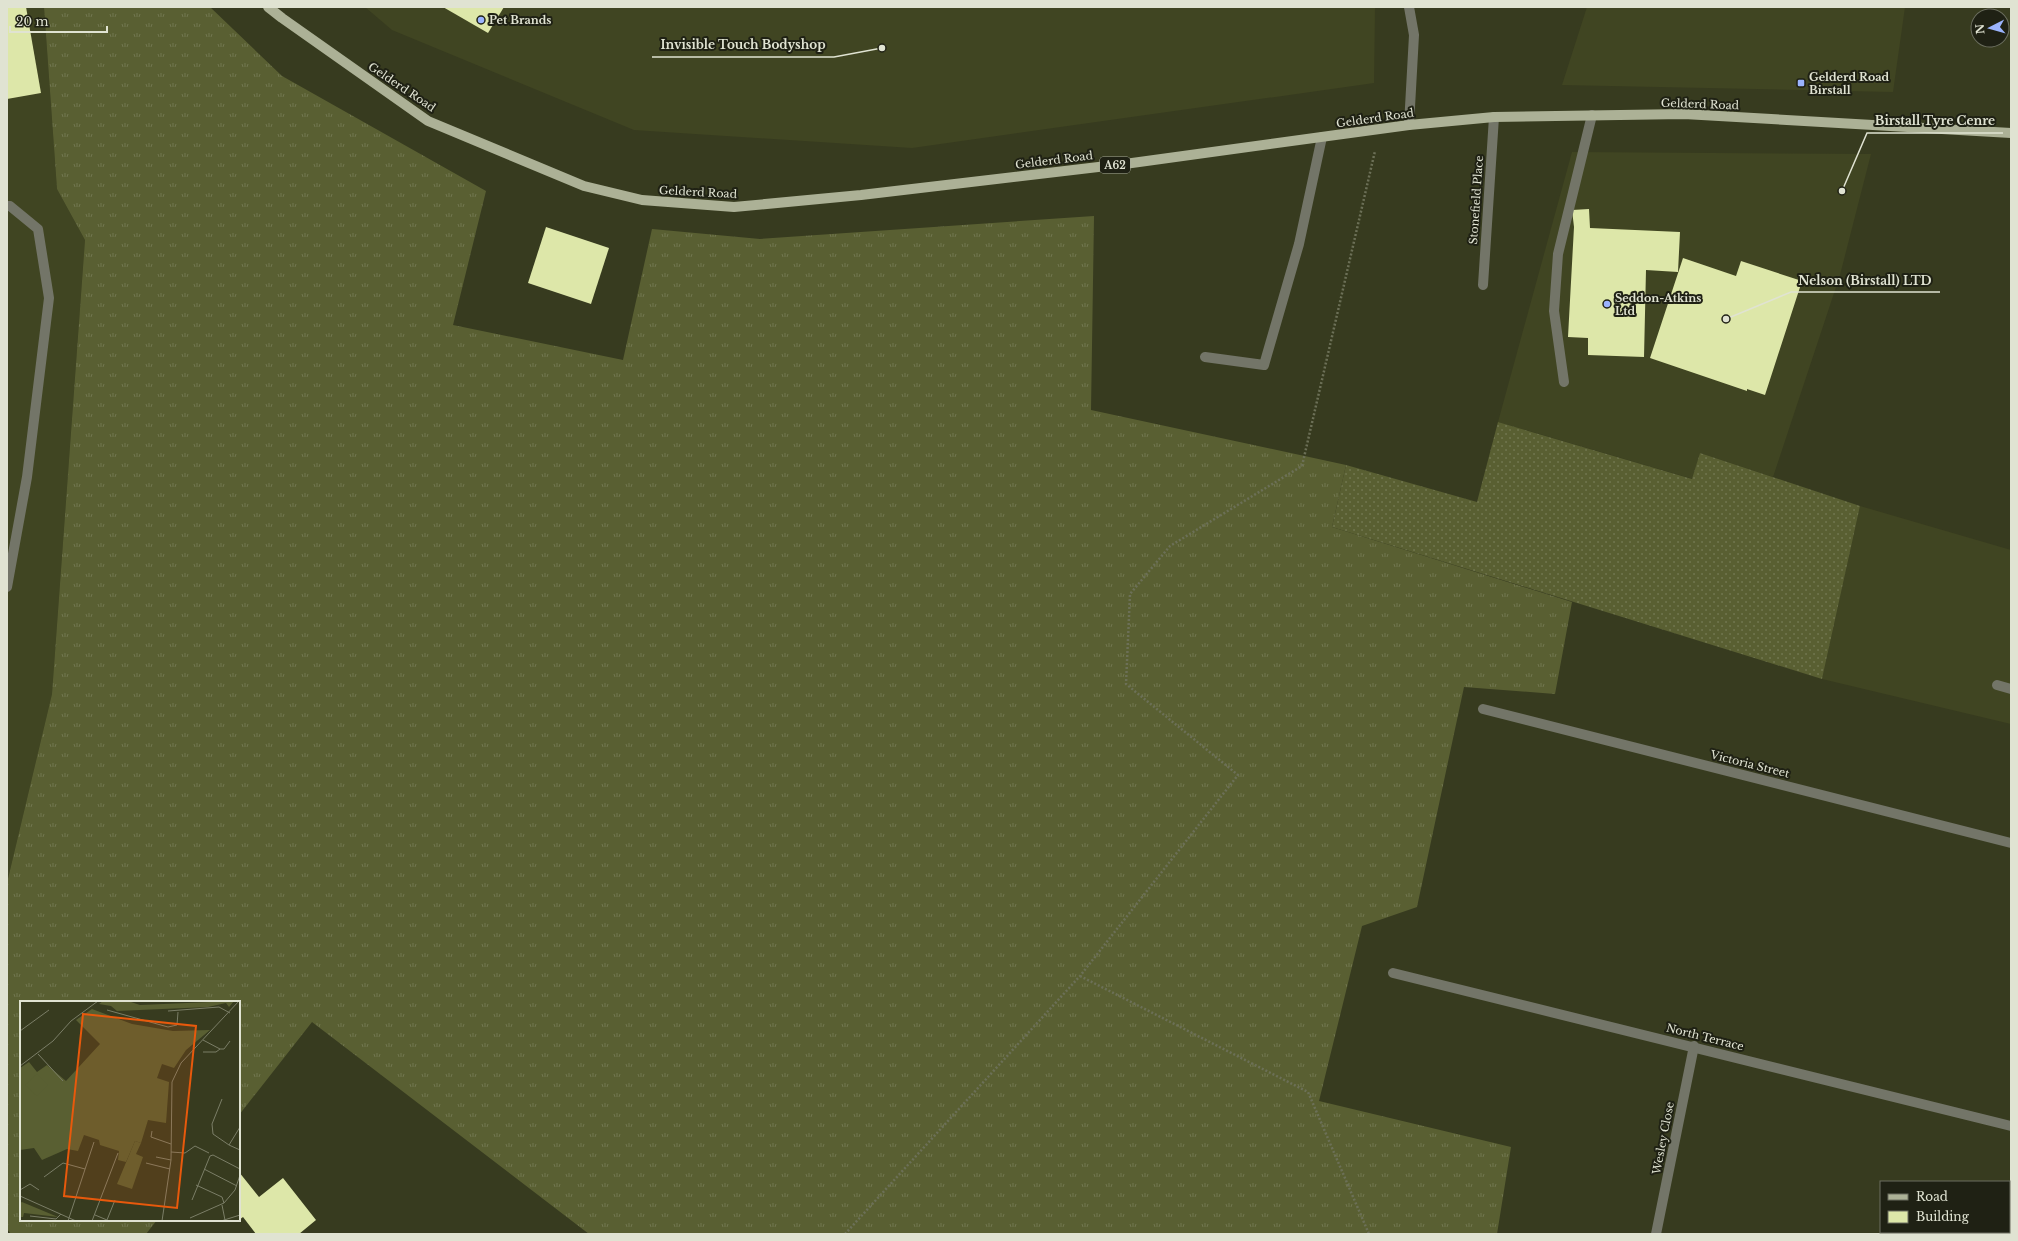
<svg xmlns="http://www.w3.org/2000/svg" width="2018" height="1241" viewBox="0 0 2018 1241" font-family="'Libre Baskerville',serif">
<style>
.built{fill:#404522}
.grass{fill:url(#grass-tufts)}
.garden{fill:url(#garden-dots)}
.building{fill:#dde7a9}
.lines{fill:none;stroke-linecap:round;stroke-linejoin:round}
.path{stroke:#6c7057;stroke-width:2.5;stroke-dasharray:2 2;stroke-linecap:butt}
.minor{stroke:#737568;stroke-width:10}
.major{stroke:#acb196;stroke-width:10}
.poi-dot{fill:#9bb4fd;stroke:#1f2114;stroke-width:1.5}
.labels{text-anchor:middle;stroke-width:4;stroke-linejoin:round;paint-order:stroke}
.shield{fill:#1f2114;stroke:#a6a999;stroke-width:1}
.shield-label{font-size:10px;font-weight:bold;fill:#e0e3d2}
.poi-label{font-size:11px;font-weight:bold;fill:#e0e3d2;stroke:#1f2114;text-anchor:start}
.street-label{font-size:11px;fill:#e0e3d2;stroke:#1f2114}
.inset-road{fill:none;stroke:#7b7e67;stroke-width:1}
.view{fill:#e8590c;fill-opacity:0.15;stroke:#e8590c;stroke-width:2}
.inset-edge{fill:none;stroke:#e0e3d2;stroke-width:2}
.leader{fill:none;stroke:#e0e3d2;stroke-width:1.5}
.callout-dot{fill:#e0e3d2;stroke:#1f2114;stroke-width:1.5}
.callout-label{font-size:12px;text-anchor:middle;font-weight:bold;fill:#e0e3d2;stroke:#1f2114;stroke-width:4;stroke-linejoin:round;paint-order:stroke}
</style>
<defs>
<pattern id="grass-tufts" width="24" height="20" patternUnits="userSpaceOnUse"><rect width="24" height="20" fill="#595f32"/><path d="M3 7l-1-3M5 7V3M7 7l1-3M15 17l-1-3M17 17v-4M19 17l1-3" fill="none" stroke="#71764f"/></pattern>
<pattern id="garden-dots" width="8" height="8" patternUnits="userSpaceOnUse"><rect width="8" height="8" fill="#595f32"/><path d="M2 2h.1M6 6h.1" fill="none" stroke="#71764f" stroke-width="1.8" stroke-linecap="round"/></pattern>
</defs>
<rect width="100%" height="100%" fill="#373b1f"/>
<g class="built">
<path d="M7 7H44L57 189 85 240 52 694 7 883Z"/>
<path d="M365 7H1375L1374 83 912 148 634 130 392 30Z"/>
<path d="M1587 7H1905L1893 92 1562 85Z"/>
<path d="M1572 152 1871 154 1840 275 1773 477 1700 453 1693 479 1498 422Z"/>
<path d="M1860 506 2011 550V724L1822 679Z"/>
</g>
<path class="grass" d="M44 7H210L282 76 486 191 453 325 623 360 652 229 760 239 1094 216 1091 410 1346 465 1332 527 1572 602 1555 694 1464 687 1417 907 1362 926 1319 1101 1511 1147 1497 1234H589L312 1022 239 1115V1002H21V1220H157L146 1234H11L7 1229V883L52 694 85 240 57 189Z"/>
<path class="garden" d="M1498 422 1692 479 1700 453 1860 506 1822 679 1332 527 1346 465 1477 502Z"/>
<g class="building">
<path d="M7 7H26L41 93 7 99Z"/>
<path d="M443 7H504L488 33Z"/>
<path d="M1589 209 1590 228 1680 232 1678 272 1646 270 1644 357 1588 355V338L1568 337 1574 227 1572 210Z"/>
<path d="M546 227 609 248 591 304 528 283Z"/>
<path d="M1683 258 1736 276 1741 261 1802 281 1765 395 1747 389V391L1650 358Z"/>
<path d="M239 1172 259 1197 283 1178 316 1220 299 1234H256L243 1217 239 1220Z"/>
</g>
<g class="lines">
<g class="path">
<path d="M1080 976 1308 1092 1369 1234"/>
<path d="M845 1234 1080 976 1238 775 1126 684 1130 594 1170 546 1302 466 1375 151"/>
</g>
<g class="minor">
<path d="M1409 125 1414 35 1409 7"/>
<path d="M7 206H10L38 229 49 298 27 477 7 587"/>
<path d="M1483 285 1494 117"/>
<path d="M1205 357 1264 365 1299 244 1322 137"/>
<path d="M1564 382 1554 311 1558 254 1592 115"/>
<path d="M1997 685 2011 689"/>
<path d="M1483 709 2011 843"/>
<path d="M1393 973 2011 1126"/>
<path d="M1656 1234 1694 1046"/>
</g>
<path class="major" d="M268 7 282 18 428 121 584 186 642 200 734 207 861 195 1132 163 1409 125 1494 117 1684 114 2011 133"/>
</g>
<g class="poi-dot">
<circle cx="481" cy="20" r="4"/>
<rect x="1797" y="79" width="8" height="8" rx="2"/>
<circle cx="1607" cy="304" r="4"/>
</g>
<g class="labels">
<rect class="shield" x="1100" y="157" width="30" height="16" rx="3"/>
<g class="shield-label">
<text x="1115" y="169">A62</text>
</g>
<g class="poi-label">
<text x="489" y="24">Pet Brands</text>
<text x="1809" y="81">Gelderd Road<tspan x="1809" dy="13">Birstall</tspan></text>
<text x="1615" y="302">Seddon-Atkins<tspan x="1615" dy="13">Ltd</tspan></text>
</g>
<g class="street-label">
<text transform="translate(402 87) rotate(34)" y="4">Gelderd Road</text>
<text transform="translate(1700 104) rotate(2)" y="4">Gelderd Road</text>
<text transform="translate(1375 118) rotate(-8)" y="4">Gelderd Road</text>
<text transform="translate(1054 160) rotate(-7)" y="4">Gelderd Road</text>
<text transform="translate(698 192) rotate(3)" y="4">Gelderd Road</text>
<text transform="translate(1476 200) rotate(-86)" y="4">Stonefield Place</text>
<text transform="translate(1750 764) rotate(14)" y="4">Victoria Street</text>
<text transform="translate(1705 1037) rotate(14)" y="4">North Terrace</text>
<text transform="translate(1663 1138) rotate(-79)" y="4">Wesley Close</text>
</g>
</g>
<g transform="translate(20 1001)">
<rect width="220" height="220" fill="#373b1f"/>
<path d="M83 0H108L120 4 214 0 209 6 206 2 188 6 97 10 91 5 79 3ZM72 8 112 23 153 30 190 29 166 49 154 67 142 63 137 77 149 81 146 122 128 119 121 142 115 140 106 161 98 159 99 150 80 144 79 139 64 134 58 150 47 148 22 159 14 147 0 149V67L9 61 17 71 27 64 46 80 80 43 56 19Z" fill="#595f32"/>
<path d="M2 201 38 216 4 212 3 216H0V202Z" fill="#595f32"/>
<path d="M115 140 121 142 116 153 123 156 112 188 97 183Z" fill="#595f32"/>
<path d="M17 73 28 84 17 95 5 84Z" fill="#595f32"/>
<path class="inset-road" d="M87 9 148 26 157 24 158 11M148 10 199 6 210 12M0 30 29 9M183 39 200 48H204L210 40M183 51H196L200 48M18 53 43 80M0 65 33 40 51 20 78 0M202 98 192 123 193 133 209 144 220 126M132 130 131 136 151 143M209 144 220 149M151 151 165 152 175 145 189 152M136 156 151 159M126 162 150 168M184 168 217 185M24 176 43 162 65 168M176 184 202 196 204 202M0 189 10 183 19 189M0 195 56 220M172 199 190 155 193 154 220 168V171M202 204 205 219M75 214 87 219 95 199M10 215 36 218 41 213M170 217 204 202 215 189 220 174M48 220 74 141M72 220 98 152M142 220 151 159 152 81 161 62 219 0M201 220 220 214"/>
<path class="view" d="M63 13 176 25 157 207 44 195Z"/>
<rect width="220" height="220" class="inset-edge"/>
</g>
<path class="leader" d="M882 48L834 57H652M1842 191L1867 133H2003M1726 319L1791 292H1940"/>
<g class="callout-dot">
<circle cx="882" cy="48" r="4"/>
<circle cx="1842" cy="191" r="4"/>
<circle cx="1726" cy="319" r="4"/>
</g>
<g class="callout-label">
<text x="743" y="49">Invisible Touch Bodyshop</text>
<text x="1935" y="125">Birstall Tyre Cenre</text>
<text x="1865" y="285">Nelson (Birstall) LTD</text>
</g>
<rect width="2018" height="1241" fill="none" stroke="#e0e3d2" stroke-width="16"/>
<rect x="1880" y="1181" width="130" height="52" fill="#1f2114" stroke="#6c6f60"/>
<rect x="1888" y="1194" width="20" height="6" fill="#acb196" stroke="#6c6f60"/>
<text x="1916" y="1201" font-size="12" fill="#e0e3d2">Road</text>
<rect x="1888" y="1211" width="20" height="12" fill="#dde7a9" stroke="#6c6f60"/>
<text x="1916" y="1221" font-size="12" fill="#e0e3d2">Building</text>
<g transform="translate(1990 28) rotate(264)"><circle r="19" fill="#1f2114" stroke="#6c6f60"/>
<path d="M0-3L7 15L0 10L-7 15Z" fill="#9bb4fd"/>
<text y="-6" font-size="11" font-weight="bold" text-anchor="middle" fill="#e0e3d2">N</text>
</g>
<path d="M10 26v6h97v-6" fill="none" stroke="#e0e3d2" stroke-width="2"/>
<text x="16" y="26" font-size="12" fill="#e0e3d2" stroke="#1f2114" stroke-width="3" paint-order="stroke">20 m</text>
</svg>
